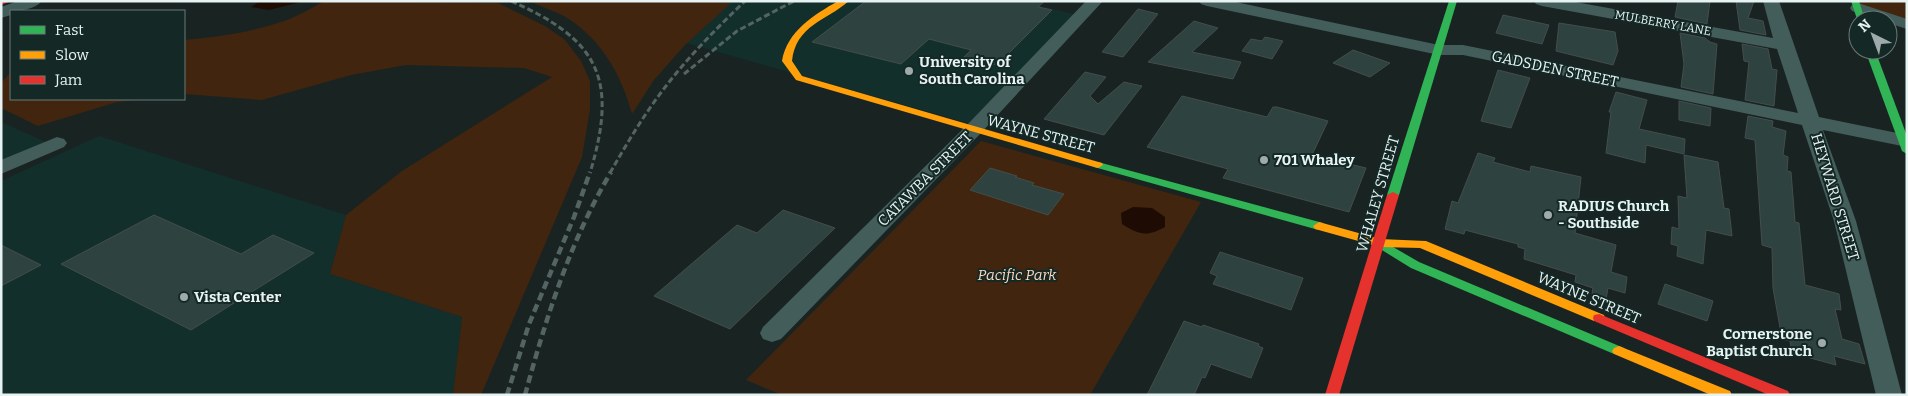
<svg xmlns="http://www.w3.org/2000/svg" width="1908" height="396" viewBox="0 0 1908 396" font-family="Bitter,serif">
<style>
.built{fill:#132f2c}
.green{fill:#41250e}
.water{fill:#1e0b03}
.building{fill:#2e4240;stroke:#444d4b}
.lines{fill:none;stroke-linecap:round;stroke-linejoin:round}
.street{fill:#435d5a;fill-rule:evenodd}
.fast{fill:#30b455;fill-rule:evenodd}
.slow{fill:#ff9f0a;fill-rule:evenodd}
.jam{fill:#e5322d;fill-rule:evenodd}
.rail-far1{stroke:#536462;stroke-width:3;stroke-dasharray:6 3;stroke-linecap:butt}
.rail{stroke:#536462;stroke-width:4.5;stroke-dasharray:8 4.5;stroke-linecap:butt}
.poi-dot{fill:#9faba9;stroke:#142926;stroke-width:2}
.labels{text-anchor:middle;stroke-width:4;stroke-linejoin:round;paint-order:stroke}
.far-street-label{font-size:12px;fill:#e7f3f2;stroke:#142926}
.poi-label{font-size:15px;font-weight:bold;fill:#e7f3f2;stroke:#142926;text-anchor:start}
.street-label{font-size:15px;fill:#e7f3f2;stroke:#142926}
.park-label{font-size:15px;font-style:italic;fill:#fed6bb;stroke:#142926}
</style>
<rect width="100%" height="100%" fill="#192422"/>
<g class="built">
<path d="M539 1H1019L1086 17 978 126Z"/>
<path d="M1 122 48 143 1 164Z"/>
<path d="M99 136 346 215 330 274 462 317 453 395H1V181Z"/>
</g>
<g class="green">
<path d="M325 1 498 3 545 26 565 40 581 61 590 81V109L582 157 481 395H453L462 317 330 274 346 215 402 171 552 77 524 68 406 65 351 75 262 100 184 94V40C219 37 253 32 287 20 300 15 313 7 325 1Z"/>
<path d="M529 1H733L684 46 654 80 632 114C622 75 599 35 562 15 551 10 540 6 529 1Z"/>
<path d="M1859 1H1907V24L1858 8Z"/>
<path d="M11 72V99H144L117 102 38 126 1 108V83Z"/>
<path d="M981 141 1201 202 1090 395H782L746 380Z"/>
</g>
<g class="water">
<path d="M260 1H305L269 10 251 7Z"/>
<path d="M1133 207 1152 208 1165 217V227C1147 237 1139 235 1122 224L1121 213Z"/>
</g>
<g class="building">
<path d="M866 1H1045L1038 7 1052 10 997 65 964 57 971 50 929 39 901 64 812 42Z"/>
<path d="M1678 1H1710L1707 24 1675 17Z"/>
<path d="M1736 1H1754L1748 18 1763 21 1766 35 1740 30Z"/>
<path d="M1138 9 1158 14 1123 57 1102 52Z"/>
<path d="M1503 15 1549 25 1542 44 1496 33Z"/>
<path d="M1194 21 1218 28 1192 52 1241 62 1233 79 1148 62Z"/>
<path d="M1559 23 1615 32 1618 51 1613 65 1556 51Z"/>
<path d="M1680 33 1705 38 1710 42 1717 44 1713 94 1681 87 1684 64Z"/>
<path d="M1265 37 1283 41 1272 59 1242 51 1251 39 1262 41Z"/>
<path d="M1742 44 1768 49 1772 69 1777 70 1774 106 1745 100 1749 62 1744 61Z"/>
<path d="M1353 50 1390 63 1370 77 1333 63Z"/>
<path d="M1498 70 1530 78 1511 128 1481 121Z"/>
<path d="M1085 72 1106 77 1090 96 1098 104 1124 82 1142 86 1104 135 1044 119Z"/>
<path d="M1616 92 1647 100 1639 129 1685 139 1684 154 1646 145 1645 163 1606 153 1611 112H1609Z"/>
<path d="M1182 96 1267 117 1273 107H1277L1328 121 1312 155 1366 168 1349 212 1223 178 1228 169 1147 147Z"/>
<path d="M1679 101 1711 108 1710 126 1679 120Z"/>
<path d="M1748 116 1773 121 1772 127 1786 131 1783 155 1788 157 1787 171 1791 172 1795 222 1799 223 1805 285 1839 294 1841 310 1835 309 1842 339 1859 344 1865 364 1834 356 1836 365 1792 353 1790 341 1782 339 1773 288 1772 248 1762 245 1755 140 1745 138Z"/>
<path d="M1478 153 1495 158 1493 162 1530 172 1531 166 1581 177 1575 233 1616 245 1611 272 1627 277 1625 293 1608 288 1606 299 1592 294 1593 288 1575 282 1576 275 1524 259 1525 249 1518 247V244L1465 230 1464 234 1445 229 1452 201 1458 203Z"/>
<path d="M1684 155 1718 162 1724 208 1729 209 1732 236 1706 230 1703 264 1677 256 1678 246 1671 244 1672 227 1679 229 1678 196 1687 198Z"/>
<path d="M990 168 1017 176 1015 177 1034 183 1032 185 1064 194 1048 215 970 190Z"/>
<path d="M783 210 835 228 730 329 654 296 737 225 757 233Z"/>
<path d="M154 215 241 254 273 235 314 253 191 330 61 264Z"/>
<path d="M1 245 41 265 1 286Z"/>
<path d="M1220 252 1303 278 1291 310 1213 284 1217 276 1210 273Z"/>
<path d="M1665 284 1713 301 1707 321 1658 304Z"/>
<path d="M1184 321 1202 327 1203 325 1259 344 1258 346 1263 348 1251 378 1211 364 1205 378 1202 377 1194 395H1147Z"/>
</g>
<g class="lines">
<g class="street">
<path d="M18 1H42C35 9 21 11 11 11V15L1 18V7Z"/>
<path d="M1086 1H1103L980 134 781 339 772 342 763 339 760 333 763 327 966 126Z"/>
<path d="M1199 1H1231L1439 45H1463L1798 113 1777 49 1542 6 1536 4 1534 1H1570L1773 38 1763 1H1779L1819 117 1907 135V145L1902 146 1823 130 1856 221 1902 395H1876L1834 221 1802 125 1463 55H1439L1207 6 1201 4Z"/>
<path d="M1858 3 1907 19V29L1888 23V20H1878L1852 11 1850 8 1852 5Z"/>
<path d="M57 137 64 139 67 143 64 147 1 174V160Z"/>
</g>
<g class="fast">
<path d="M1449 1H1457L1399 195 1393 198 1389 197 1387 195Z"/>
<path d="M1851 1H1859L1865 20H1858V22Z"/>
<path d="M1865 50H1875L1907 136V154L1902 151Z"/>
<path d="M1098 162 1323 223 1325 226 1319 230 1315 229 1094 167 1093 165 1094 163Z"/>
<path d="M1381 240 1419 262 1624 348 1626 351 1624 354H1614L1411 268 1377 247 1375 244Z"/>
</g>
<g class="slow">
<path d="M838 1H849C826 21 796 25 792 61L802 76 1102 163 1103 165 1098 168 1094 167 796 80 782 61C787 31 814 15 838 1Z"/>
<path d="M1319 222 1380 239 1426 241 1604 315 1605 318 1604 321H1594L1420 248 1380 247 1315 229 1313 226Z"/>
<path d="M1619 346 1730 391 1732 395H1711L1614 354 1612 351 1614 348Z"/>
</g>
<g class="jam">
<path d="M1 1H11L1 5Z"/>
<path d="M1393 192 1399 195 1339 395H1325L1387 195Z"/>
<path d="M1599 314 1788 391 1790 395H1769L1594 321 1593 318 1594 315Z"/>
</g>
<g class="rail-far1">
<path d="M511 1C600 40 618 80 590 173"/>
<path d="M684 74 737 31 794 1"/>
<path d="M610 173C627 143 645 113 666 86 690 55 717 28 745 1"/>
</g>
<g class="rail">
<path d="M507 395 529 324 574 217 590 172"/>
<path d="M525 395C546 318 570 241 611 172"/>
</g>
</g>
<g class="poi-dot">
<circle cx="909" cy="71" r="5"/>
<circle cx="1264" cy="160" r="5"/>
<circle cx="1548" cy="215" r="5"/>
<circle cx="184" cy="297" r="5"/>
<circle cx="1822" cy="343" r="5"/>
</g>
<g class="labels">
<g class="far-street-label">
<text transform="translate(1663 23) rotate(10)" y="4">MULBERRY LANE</text>
</g>
<g class="poi-label">
<text x="919" y="67">University of<tspan x="919" dy="17">South Carolina</tspan></text>
<text x="1274" y="165">701 Whaley</text>
<text x="1558" y="211">RADIUS Church<tspan x="1558" dy="17">- Southside</tspan></text>
<text x="194" y="302">Vista Center</text>
<text x="1812" y="339" text-anchor="end">Cornerstone<tspan x="1812" dy="17">Baptist Church</tspan></text>
</g>
<g class="street-label">
<text transform="translate(1555 69) rotate(12)" y="5">GADSDEN STREET</text>
<text transform="translate(1041 134) rotate(15)" y="5">WAYNE STREET</text>
<text transform="translate(925 179) rotate(-45)" y="5">CATAWBA STREET</text>
<text transform="translate(1378 194) rotate(-74)" y="5">WHALEY STREET</text>
<text transform="translate(1835 197) rotate(73)" y="5">HEYWARD STREET</text>
<text transform="translate(1589 298) rotate(23)" y="5">WAYNE STREET</text>
</g>
<g class="park-label">
<text x="1017" y="280">Pacific Park</text>
</g>
</g>
<rect width="1908" height="396" fill="none" stroke="#e7f3f2" stroke-width="5"/>
<rect x="10" y="10" width="175" height="90" fill="#142926" stroke="#687a78"/>
<rect x="20" y="26" width="25" height="8" fill="#30b455" stroke="#687a78"/>
<text x="55" y="35" font-size="15" fill="#e7f3f2">Fast</text>
<rect x="20" y="51" width="25" height="8" fill="#ff9f0a" stroke="#687a78"/>
<text x="55" y="60" font-size="15" fill="#e7f3f2">Slow</text>
<rect x="20" y="76" width="25" height="8" fill="#e5322d" stroke="#687a78"/>
<text x="55" y="85" font-size="15" fill="#e7f3f2">Jam</text>
<g transform="translate(1873 35) rotate(318)"><circle r="24" fill="#142926" stroke="#687a78"/>
<path d="M0-4L9 19L0 12L-9 19Z" fill="#9faba9"/>
<text y="-8" font-size="14" font-weight="bold" text-anchor="middle" fill="#e7f3f2">N</text>
</g>
</svg>
